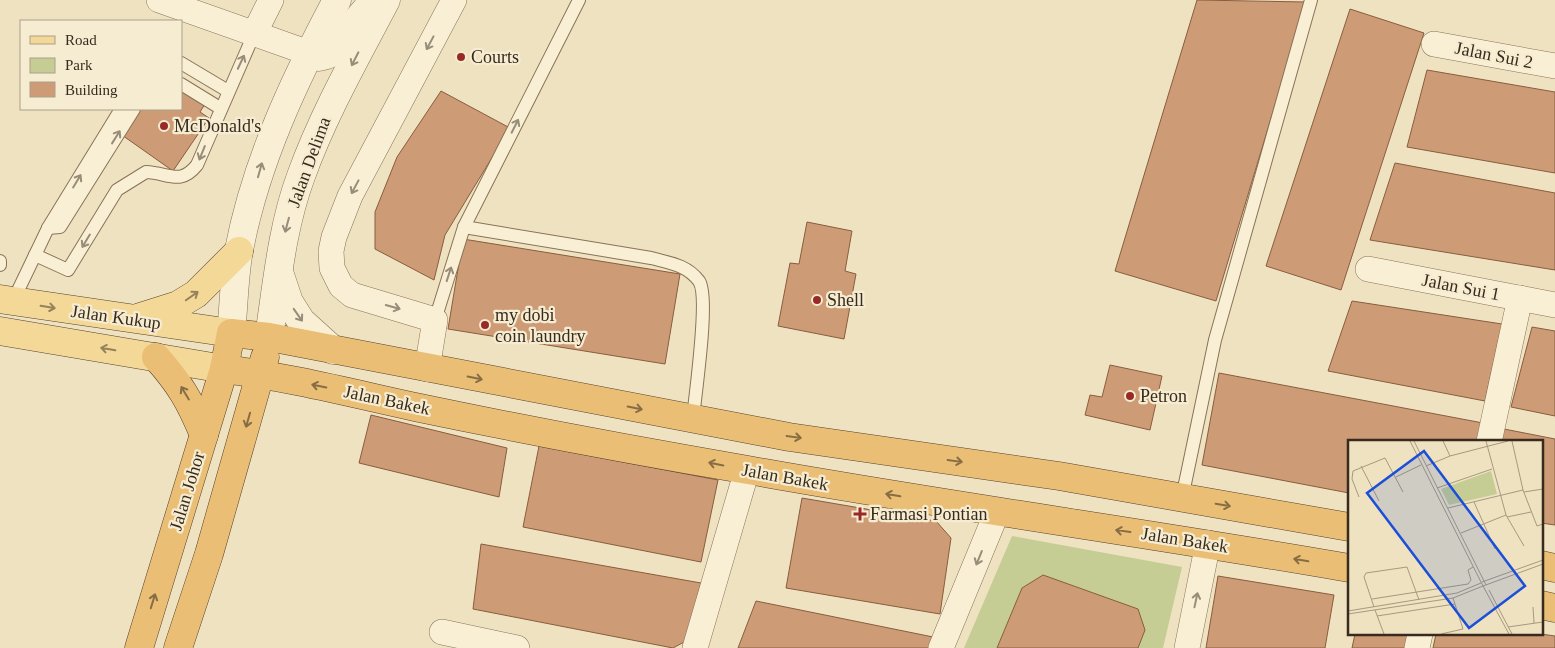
<svg xmlns="http://www.w3.org/2000/svg" width="1555" height="648" viewBox="0 0 1555 648" font-family="'Times New Roman',serif">
<style>
.green{fill:#c5cd95}
.building{fill:#cd9c76;stroke:#885d3e}
.lines{fill:none;stroke-linecap:round;stroke-linejoin:round}
.service-casing{stroke:#887358;stroke-width:14}
.minor-casing{stroke:#887358;stroke-width:26}
.tertiary-casing{stroke:#887358;stroke-width:29}
.primary-casing{stroke:#56412d;stroke-width:29}
.trunk-casing{stroke:#56412d;stroke-width:29}
.service{stroke:#f9efd5;stroke-width:12}
.minor{stroke:#f9efd5;stroke-width:25}
.tertiary{stroke:#f9efd5;stroke-width:28}
.primary{stroke:#f3d898;stroke-width:28}
.trunk{stroke:#eabe74;stroke-width:28}
.oneway{stroke:#988d79}
.oneway2{stroke:#96825a}
.oneway3{stroke:#886d44}
.poi-dot{fill:#982927;stroke:#f6ecd1;stroke-width:2}
.labels{text-anchor:middle;stroke-width:4.5;stroke-linejoin:round;paint-order:stroke}
.street-label{font-size:18px;fill:#382b1d;stroke:#f6ecd1}
.poi-label{font-size:18px;fill:#382b1d;stroke:#f6ecd1;text-anchor:start}
.inset-road{fill:none;stroke:#a6997f;stroke-width:1}
.view{fill:#1d4ed8;fill-opacity:0.15;stroke:#1d4ed8;stroke-width:2.5}
.inset-edge{fill:none;stroke:#382b1d;stroke-width:2.5}
</style>
<rect width="100%" height="100%" fill="#efe2c1"/>
<path class="green" d="M1012 536 1182 567 1163 648H964Z"/>
<g class="building">
<path d="M1197 0 1306 2 1216 301 1115 271Z"/>
<path d="M1350 9 1424 33 1341 290 1266 266Z"/>
<path d="M1427 70 1555 92V173L1407 147Z"/>
<path d="M181 88 205 104 200 112 209 118 173 171 119 133 136 109H181Z"/>
<path d="M441 91 510 128 445 235 434 280 375 249V212L397 157Z"/>
<path d="M1395 163 1555 193V270L1370 240Z"/>
<path d="M807 222 852 231 845 271 856 274 844 339 778 326 790 263 799 264Z"/>
<path d="M463 239 680 274 665 364 448 329Z"/>
<path d="M1352 301 1502 324 1485 401 1328 371Z"/>
<path d="M1532 327 1555 331V416L1511 407Z"/>
<path d="M1110 365 1162 376 1150 430 1085 415 1090 395 1102 397Z"/>
<path d="M1219 373 1483 423 1480 442H1349V493L1202 465Z"/>
<path d="M371 415 507 448 499 497 359 463Z"/>
<path d="M1499 428 1555 439V525L1541 523V442H1496Z"/>
<path d="M539 446 718 480 701 562 523 527Z"/>
<path d="M802 498 936 521 951 538 940 614 786 588Z"/>
<path d="M481 544 701 583 686 641 673 648 473 609Z"/>
<path d="M1043 575 1138 609 1145 630 1138 648H997L1022 588Z"/>
<path d="M1218 576 1334 595 1325 648H1206Z"/>
<path d="M756 601 938 638 933 648H738Z"/>
<path d="M1355 634H1409L1406 648H1352Z"/>
<path d="M1436 634H1541L1555 636V648H1433Z"/>
</g>
<g class="lines">
<g class="service-casing">
<g id="service">
<path d="M181 63 228 91"/>
<path d="M181 84 220 108"/>
<path d="M464 227 651 258C670 263 687 265 699 281 710 297 695 394 693 419"/>
<path d="M48 228 60 227 134 109"/>
<path d="M35 255 68 270 117 190 146 172C169 173 180 186 197 165L254 34"/>
<path d="M0 261V265"/>
<path d="M13 301 48 228 121 109"/>
<path d="M435 320 464 227 579 0"/>
<path d="M1182 498 1215 340 1311 0"/>
</g>
</g>
<g class="minor-casing">
<g id="minor">
<path d="M159 0 309 53"/>
<path d="M254 34 271 0"/>
<path d="M1434 44 1555 66"/>
<path d="M1368 269 1555 305"/>
<path d="M427 369 435 320 352 295 341 286 332 268 331 251 334 237 350 196 454 0"/>
<path d="M1489 442 1520 298"/>
<path d="M442 632 517 648"/>
<path d="M695 648 747 470"/>
<path d="M941 648 997 512"/>
<path d="M1187 648 1208 543"/>
<path d="M1417 648 1420 634"/>
</g>
</g>
<g class="tertiary-casing">
<g id="tertiary">
<path d="M309 53 319 57 327 55 370 5"/>
<path d="M279 272 289 302 301 321 333 350"/>
<path d="M231 333C234 305 234 276 239 250 256 161 295 79 337 0"/>
<path d="M269 337C277 283 282 227 301 176 323 115 356 57 386 0"/>
</g>
</g>
<g class="primary-casing">
<g id="primary">
<path d="M0 299 231 333"/>
<path d="M140 317 178 305 196 294 239 251"/>
<path d="M0 331 224 369"/>
</g>
</g>
<g class="trunk-casing">
<g id="trunk">
<path d="M156 357C180 384 190 401 204 435"/>
<path d="M224 369C288 377 351 393 415 407 525 430 637 451 748 470 948 506 1149 533 1349 568"/>
<path d="M1541 565 1555 568"/>
<path d="M1541 605 1555 608"/>
<path d="M139 648 224 369 231 333 269 337 789 437 1059 476 1349 527"/>
<path d="M178 648 209 554 265 357"/>
</g>
</g>
<use href="#service" class="service"/>
<use href="#minor" class="minor"/>
<use href="#tertiary" class="tertiary"/>
<use href="#primary" class="primary"/>
<use href="#trunk" class="trunk"/>
</g>
<defs><path id="oneway-shaft" d="M-6 0H5M1.5-3L5.5 0L1.5 3" fill="none" stroke-width="1.6" stroke-linecap="round" stroke-linejoin="round" transform="scale(1.25)"/></defs>
<g class="oneway">
<use href="#oneway-shaft" transform="translate(430 43) rotate(118)"/>
<use href="#oneway-shaft" transform="translate(355 59) rotate(117)"/>
<use href="#oneway-shaft" transform="translate(241 62) rotate(-65)"/>
<use href="#oneway-shaft" transform="translate(515 126) rotate(-63)"/>
<use href="#oneway-shaft" transform="translate(116 137) rotate(-58)"/>
<use href="#oneway-shaft" transform="translate(202 153) rotate(112)"/>
<use href="#oneway-shaft" transform="translate(260 170) rotate(-74)"/>
<use href="#oneway-shaft" transform="translate(77 181) rotate(-59)"/>
<use href="#oneway-shaft" transform="translate(355 187) rotate(118)"/>
<use href="#oneway-shaft" transform="translate(287 225) rotate(105)"/>
<use href="#oneway-shaft" transform="translate(86 241) rotate(121)"/>
<use href="#oneway-shaft" transform="translate(449 274) rotate(-72)"/>
<use href="#oneway-shaft" transform="translate(393 307) rotate(16)"/>
<use href="#oneway-shaft" transform="translate(298 315) rotate(55)"/>
<use href="#oneway-shaft" transform="translate(979 558) rotate(112)"/>
<use href="#oneway-shaft" transform="translate(1196 600) rotate(-78)"/>
</g>
<g class="oneway2">
<use href="#oneway-shaft" transform="translate(192 296) rotate(-35)"/>
<use href="#oneway-shaft" transform="translate(48 307) rotate(9)"/>
<use href="#oneway-shaft" transform="translate(108 349) rotate(-170)"/>
</g>
<g class="oneway3">
<use href="#oneway-shaft" transform="translate(475 378) rotate(11)"/>
<use href="#oneway-shaft" transform="translate(319 386) rotate(-168)"/>
<use href="#oneway-shaft" transform="translate(185 393) rotate(-121)"/>
<use href="#oneway-shaft" transform="translate(635 408) rotate(11)"/>
<use href="#oneway-shaft" transform="translate(248 420) rotate(106)"/>
<use href="#oneway-shaft" transform="translate(794 437) rotate(8)"/>
<use href="#oneway-shaft" transform="translate(955 461) rotate(8)"/>
<use href="#oneway-shaft" transform="translate(716 464) rotate(-169)"/>
<use href="#oneway-shaft" transform="translate(893 495) rotate(-170)"/>
<use href="#oneway-shaft" transform="translate(1223 505) rotate(10)"/>
<use href="#oneway-shaft" transform="translate(1123 531) rotate(-172)"/>
<use href="#oneway-shaft" transform="translate(1301 560) rotate(-170)"/>
<use href="#oneway-shaft" transform="translate(153 601) rotate(-73)"/>
</g>
<g class="poi-dot">
<circle cx="461" cy="57" r="5"/>
<circle cx="164" cy="126" r="5"/>
<circle cx="817" cy="300" r="5"/>
<circle cx="485" cy="325" r="5"/>
<circle cx="1130" cy="396" r="5"/>
<path d="M857.5 506.5h5v5h5v5h-5v5h-5v-5h-5v-5h5z"/>
</g>
<g class="labels">
<g class="street-label">
<text transform="translate(1494 55) rotate(11)" y="6">Jalan Sui 2</text>
<text transform="translate(309 162) rotate(-70)" y="6">Jalan Delima</text>
<text transform="translate(1461 287) rotate(11)" y="6">Jalan Sui 1</text>
<text transform="translate(116 317) rotate(8)" y="6">Jalan Kukup</text>
<text transform="translate(387 400) rotate(12)" y="6">Jalan Bakek</text>
<text transform="translate(785 477) rotate(10)" y="6">Jalan Bakek</text>
<text transform="translate(187 491) rotate(-73)" y="6">Jalan Johor</text>
<text transform="translate(1185 540) rotate(9)" y="6">Jalan Bakek</text>
</g>
<g class="poi-label">
<text x="471" y="63">Courts</text>
<text x="174" y="132">McDonald's</text>
<text x="827" y="306">Shell</text>
<text x="495" y="321">my dobi<tspan x="495" dy="21">coin laundry</tspan></text>
<text x="1140" y="402">Petron</text>
<text x="870" y="520">Farmasi Pontian</text>
</g>
</g>
<g transform="translate(1348 440)">
<rect width="195" height="195" fill="#efe2c1"/>
<path d="M143 31 149 54 101 65 93 49Z" fill="#c5cd95"/>
<path class="inset-road" d="M62 1 135 146 195 124M66 1 138 145M95 1 102 16M138 1 158 75 176 106M164 1 175 50 189 86 195 84M13 26 31 61M78 26 102 16 160 1M48 37 73 25M89 48 144 29M176 52 195 49M11 57 4 39 5 31 37 18 55 52M126 62 147 109M100 68 175 50M159 77 183 72M113 93 158 75M134 142 195 120M135 146 161 194M141 150 164 194M24 159 120 144 123 140 120 130 125 127M26 167 16 137 18 133 59 127 71 160M185 167 186 183M27 170 36 194M0 171 109 153 133 143M0 174 105 158 135 146M29 176 107 164M160 187 195 182M93 194 115 189 105 158"/>
<path class="view" d="M76 11 177 146 121 188 19 53Z"/>
<rect width="195" height="195" class="inset-edge"/>
</g>
<rect x="20" y="20" width="162" height="90" fill="#f6ecd1" stroke="#aa9f89"/>
<rect x="30" y="36" width="25" height="8" fill="#f3d898" stroke="#aa9f89"/>
<text x="65" y="45" font-size="15" fill="#382b1d">Road</text>
<rect x="30" y="58" width="25" height="15" fill="#c5cd95" stroke="#aa9f89"/>
<text x="65" y="70" font-size="15" fill="#382b1d">Park</text>
<rect x="30" y="82" width="25" height="15" fill="#cd9c76" stroke="#aa9f89"/>
<text x="65" y="95" font-size="15" fill="#382b1d">Building</text>
</svg>
